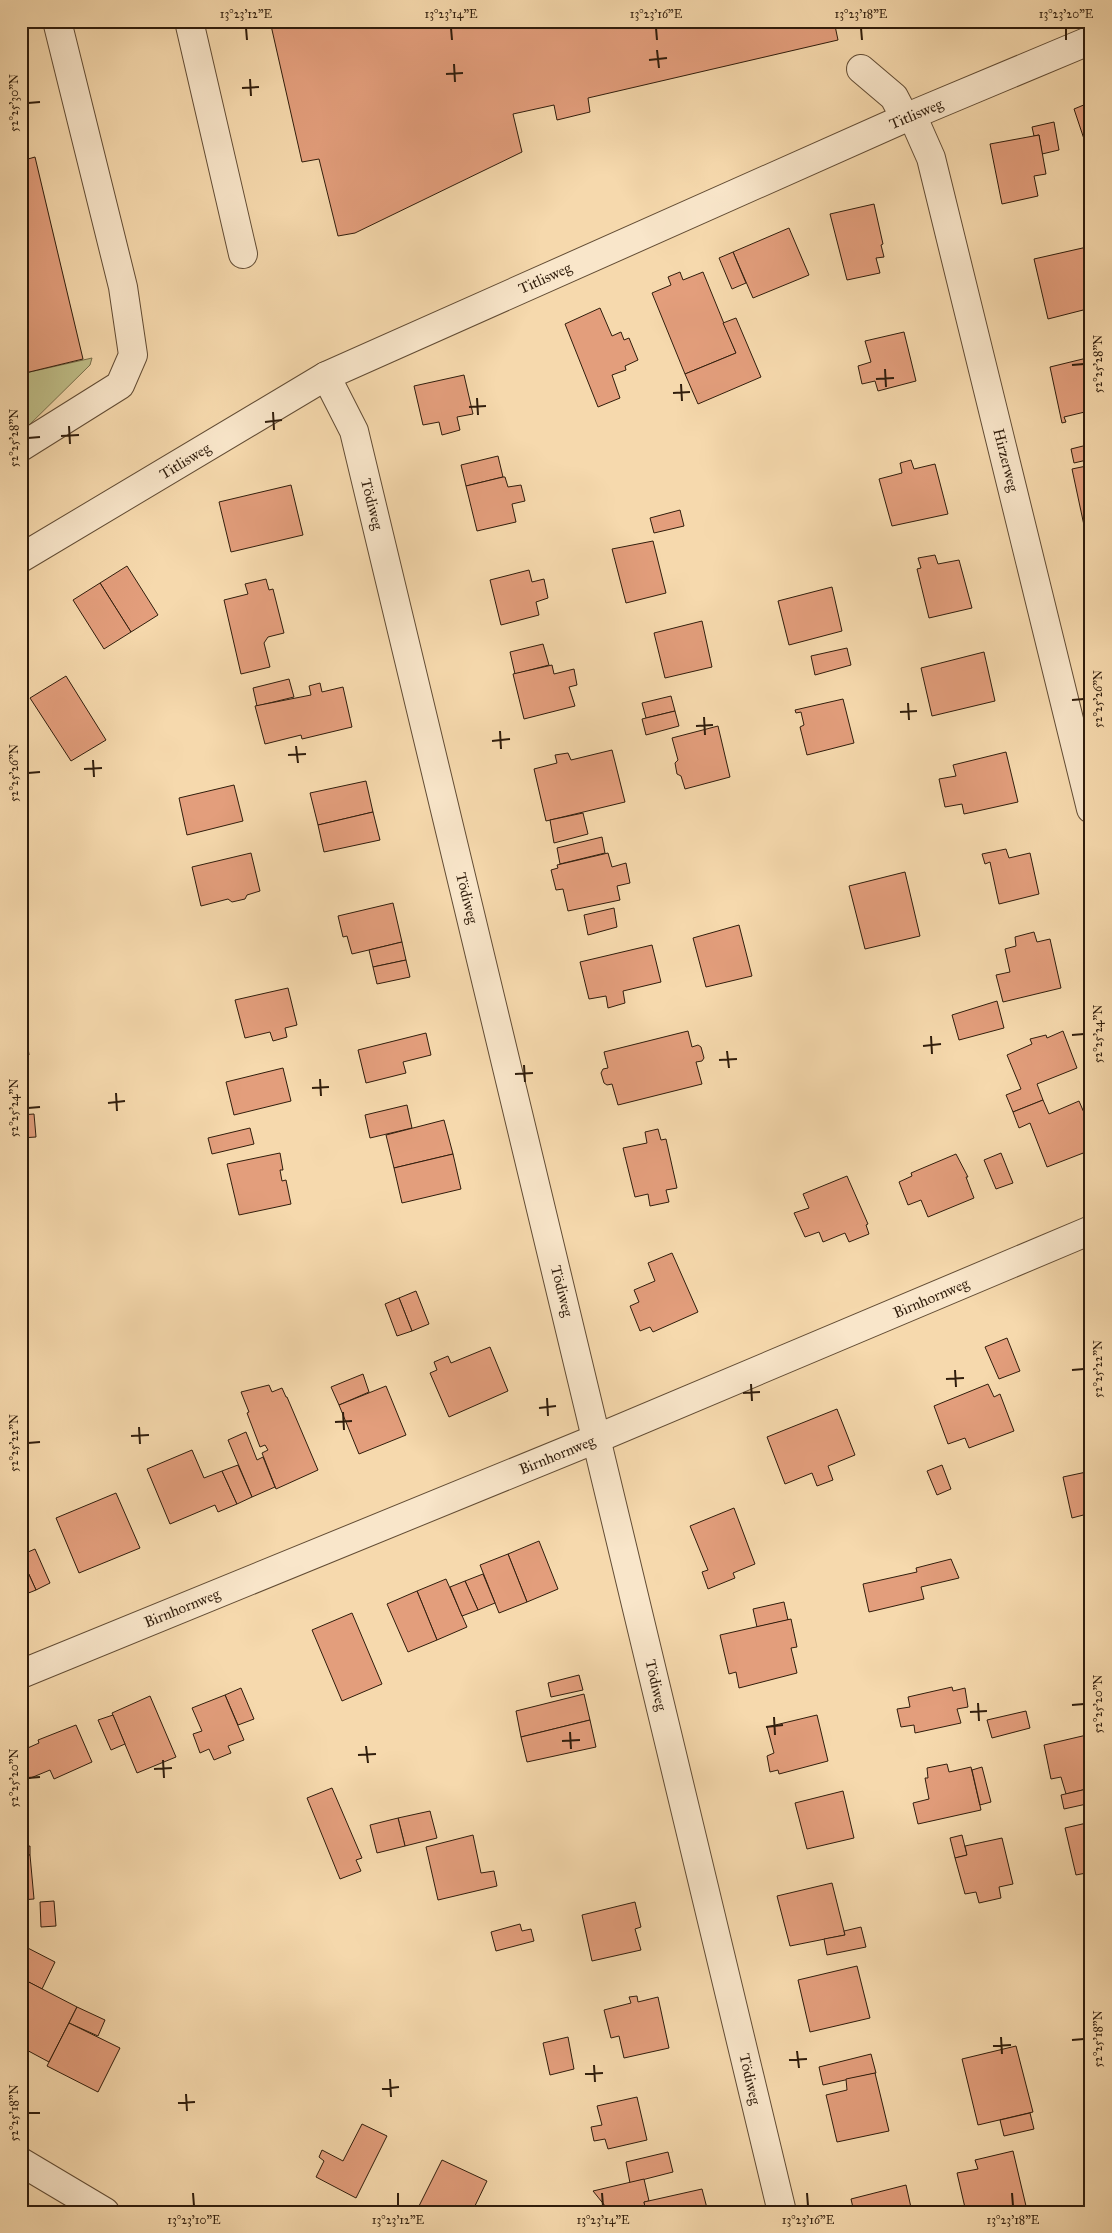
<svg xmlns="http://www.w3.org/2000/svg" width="1112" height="2233" viewBox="0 0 1112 2233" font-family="'IM FELL Great Primer',serif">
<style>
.green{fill:#bfbe88;stroke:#786e4a}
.building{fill:#e39e7c;stroke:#301d0c}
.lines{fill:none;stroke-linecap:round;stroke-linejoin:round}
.minor-casing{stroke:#624c34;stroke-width:30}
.minor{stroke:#f9e6ca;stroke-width:28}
.ticks{fill:none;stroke:#301d0c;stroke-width:2}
.labels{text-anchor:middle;stroke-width:4;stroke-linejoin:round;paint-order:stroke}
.street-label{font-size:15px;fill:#301d0c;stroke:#f9e6ca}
.neatline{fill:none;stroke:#301d0c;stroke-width:2}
.ticks-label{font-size:12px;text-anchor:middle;fill:#301d0c}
</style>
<rect width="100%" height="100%" fill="#f6d9ad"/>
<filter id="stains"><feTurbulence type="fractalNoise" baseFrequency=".004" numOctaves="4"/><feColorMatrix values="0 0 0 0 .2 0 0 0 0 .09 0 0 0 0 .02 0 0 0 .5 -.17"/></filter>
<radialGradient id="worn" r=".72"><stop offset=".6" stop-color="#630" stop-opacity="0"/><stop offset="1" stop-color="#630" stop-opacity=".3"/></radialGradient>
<path class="green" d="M92 358 90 365 21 433V374Z"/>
<g class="building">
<path d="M270 21H834L838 40 588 98 590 112 557 120 554 105 513 114 522 152 355 233 338 236 319 159 302 162Z"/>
<path d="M1091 102V160L1074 109Z"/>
<path d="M1054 122 1059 150 1042 154 1039 135 1034 136 1032 127Z"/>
<path d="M1039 135 1046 174 1034 176 1038 196 1002 204 990 144Z"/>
<path d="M35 157 83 359 21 374V161Z"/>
<path d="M874 204 883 244 881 245 884 257 876 258 880 273 847 280 830 214Z"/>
<path d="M789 228 809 275 753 298 733 252Z"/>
<path d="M1087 247 1091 263V308L1048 319 1034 259Z"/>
<path d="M733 252 746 283 732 289 719 258Z"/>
<path d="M680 272 683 280 703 272 736 353 685 374 652 293 671 285 668 277Z"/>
<path d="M600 308 612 336 621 332 624 340 629 338 638 360 625 366 626 370 612 375 620 398 598 407 565 324Z"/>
<path d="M736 318 761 377 698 404 685 374 736 353 723 323Z"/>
<path d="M904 332 916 381 878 391 875 381 862 384 858 366 871 362 865 341Z"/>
<path d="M1091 357V415L1089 411 1064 417 1066 422 1062 423 1050 367Z"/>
<path d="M464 375 473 414 457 417 460 430 442 435 439 422 423 425 414 386Z"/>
<path d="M1091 444V459L1074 463 1071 449Z"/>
<path d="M498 456 503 477 466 486 461 465Z"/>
<path d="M911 460 914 469 935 464 948 514 892 526 879 479 902 473 900 463Z"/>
<path d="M1091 465V529L1085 530 1072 469Z"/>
<path d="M503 477H505L508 487 521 485 525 501 512 504 516 522 477 531 466 486Z"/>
<path d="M291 485 303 535 231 552 219 502Z"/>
<path d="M680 510 684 526 654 533 650 518Z"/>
<path d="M653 541 666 593 626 603 612 549Z"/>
<path d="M935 555 938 564 959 560 972 608 929 618 917 569 921 568 918 558Z"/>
<path d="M127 566 158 615 131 632 100 583Z"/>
<path d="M529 570 532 582 544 579 548 598 536 602 539 615 501 625 490 580Z"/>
<path d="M266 579 269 590 273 589 284 633 268 637 264 643 270 667 241 674 224 600 248 594 245 584Z"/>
<path d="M100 583 131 632 104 649 73 600Z"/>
<path d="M832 587 842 631 789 645 778 601Z"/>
<path d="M702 621 712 667 665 678 654 633Z"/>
<path d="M543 644 549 665 515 674 510 652Z"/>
<path d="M847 648 851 665 815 675 811 656Z"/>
<path d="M984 652 995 701 932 716 921 668Z"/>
<path d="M552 665 554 674 574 669 577 685 569 687 575 706 524 719 513 674Z"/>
<path d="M66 676 106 740 71 761 30 698Z"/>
<path d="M289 679 294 697 257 706 253 688Z"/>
<path d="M320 683 322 692 343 687 352 727 302 739 301 735 265 744 255 706 311 695 309 686Z"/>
<path d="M671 696 675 711 646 718 642 703Z"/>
<path d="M843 699 854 743 807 755 800 727 804 725 801 712 796 713 795 710Z"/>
<path d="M675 711 679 726 646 735 642 719Z"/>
<path d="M718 726 730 777 685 789 681 776 677 774 675 763 678 760 672 738Z"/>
<path d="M612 750 625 802 546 821 534 769 557 763 555 755 568 753 571 760Z"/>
<path d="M1006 752 1018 802 964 814 962 804 945 807 939 779 956 776 953 765Z"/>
<path d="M366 781 373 812 318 825 310 793Z"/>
<path d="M234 785 243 821 187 835 179 798Z"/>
<path d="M373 812 380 840 324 852 318 825Z"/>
<path d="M583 813 588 834 554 843 550 820Z"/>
<path d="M602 837 605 853 560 864 557 848Z"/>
<path d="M1006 849 1009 858 1030 853 1039 894 999 904 990 862 985 864 982 854Z"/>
<path d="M251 853 260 891 247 895 245 899 232 902 228 899 201 906 192 867Z"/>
<path d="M608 853 612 867 626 863 630 883 617 886 620 900 568 911 563 889 556 890 551 870 558 868 557 865Z"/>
<path d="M905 872 920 936 865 949 849 886Z"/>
<path d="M393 903 402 942 352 954 347 936 343 937 338 916Z"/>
<path d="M614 908 617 927 588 935 584 915Z"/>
<path d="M739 925 752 976 706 987 693 938Z"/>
<path d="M1034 932 1037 942 1050 939 1061 988 1003 1002 996 975 1010 972 1005 949 1016 946 1015 937Z"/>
<path d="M402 942 406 960 373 967 369 950Z"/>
<path d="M652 945 661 982 623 991 625 1003 608 1008 606 996 589 999 580 962Z"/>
<path d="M406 960 410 977 377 984 373 967Z"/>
<path d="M288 988 297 1025 285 1028 287 1037 273 1041 270 1032 245 1038 235 1000Z"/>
<path d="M997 1001 1004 1028 959 1040 952 1015Z"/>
<path d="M688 1031 692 1047 698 1045 701 1047 704 1058 702 1061 696 1062 702 1084 618 1105 612 1084 607 1085 604 1083 601 1073 603 1069 608 1068 604 1052Z"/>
<path d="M1063 1031 1077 1068 1037 1084 1043 1100 1013 1112 1006 1095 1021 1089 1007 1055 1032 1044 1030 1039 1046 1035 1047 1038Z"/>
<path d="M426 1033 431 1055 403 1062 406 1073 366 1083 358 1050Z"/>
<path d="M21 1040H27L29 1055 21 1056Z"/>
<path d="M283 1068 291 1101 234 1115 226 1082Z"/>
<path d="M1043 1100 1049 1114 1079 1101 1091 1129V1150L1047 1167 1030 1123 1019 1128 1013 1112Z"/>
<path d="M407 1105 412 1128 370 1138 365 1115Z"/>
<path d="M34 1114 36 1137 21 1138V1115Z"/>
<path d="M444 1120 453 1154 394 1168 386 1135Z"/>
<path d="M250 1128 254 1144 212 1154 208 1138Z"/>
<path d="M658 1129 661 1140 666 1139 677 1188 666 1190 669 1202 650 1206 648 1194 635 1197 623 1148 647 1143 645 1132Z"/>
<path d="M280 1153 283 1170H280L282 1181 286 1180 291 1204 239 1215 227 1164Z"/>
<path d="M1001 1153 1013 1183 996 1189 984 1160Z"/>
<path d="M453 1154 461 1189 402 1203 394 1168Z"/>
<path d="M956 1154 968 1177H966L974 1198 928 1217 921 1200 908 1205 899 1182 912 1176 911 1173Z"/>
<path d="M847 1176 868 1224 866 1225 869 1234 849 1242 845 1233 823 1242 819 1232 805 1237 794 1213 809 1208 803 1194Z"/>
<path d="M672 1253 698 1312 653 1332 650 1327 640 1331 630 1306 639 1302 634 1290 655 1281 648 1263Z"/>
<path d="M416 1291 429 1324 412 1331 399 1298Z"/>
<path d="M399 1298 412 1331 397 1336 385 1304Z"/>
<path d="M1007 1338 1020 1371 999 1379 985 1347Z"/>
<path d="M490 1347 508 1391 449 1417 430 1373 437 1370 434 1362 448 1356 451 1363Z"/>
<path d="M363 1374 369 1392 339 1405 331 1387Z"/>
<path d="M988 1384 994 1397 1000 1394 1014 1431 969 1448 965 1438 948 1444 934 1406Z"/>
<path d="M269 1385 272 1392 282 1388 286 1397H287L318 1470 276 1489 262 1453 268 1450 265 1445 260 1447 247 1413 249 1412 241 1392Z"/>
<path d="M386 1386 406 1435 359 1454 339 1405Z"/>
<path d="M837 1409 855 1455 828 1466 833 1480 817 1486 812 1473 785 1484 767 1437Z"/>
<path d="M246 1432 257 1460 263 1457 275 1487 252 1497 228 1440Z"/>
<path d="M192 1450 204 1478 222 1471 237 1504 218 1512 215 1505 170 1524 147 1469Z"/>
<path d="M238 1465 252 1497 237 1504 222 1471Z"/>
<path d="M942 1465 951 1489 937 1495 927 1471Z"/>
<path d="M1091 1471V1513L1072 1518 1063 1477Z"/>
<path d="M116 1493 140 1548 79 1573 56 1518Z"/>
<path d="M734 1508 755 1564 733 1573 735 1578 708 1589 702 1572 708 1570 690 1526Z"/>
<path d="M539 1541 558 1589 527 1602 508 1554Z"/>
<path d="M35 1549 50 1583 36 1590 21 1557V1555Z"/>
<path d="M508 1554 527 1602 499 1613 480 1565Z"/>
<path d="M21 1557 36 1590 21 1596Z"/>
<path d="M951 1559 959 1578 921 1587 924 1599 869 1612 863 1584 917 1572 916 1568Z"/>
<path d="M483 1574 495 1603 478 1610 465 1581Z"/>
<path d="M446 1579 467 1627 437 1640 417 1591Z"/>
<path d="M465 1581 478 1610 462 1616 450 1587Z"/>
<path d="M417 1591 437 1640 408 1652 387 1604Z"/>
<path d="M784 1602 788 1620 757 1627 753 1609Z"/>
<path d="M352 1613 382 1684 342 1701 312 1630Z"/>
<path d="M791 1619 797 1647 791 1648 797 1673 739 1688 736 1672 729 1674 720 1635Z"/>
<path d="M579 1675 583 1690 551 1697 548 1683Z"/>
<path d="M952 1687 953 1691 965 1688 968 1707 957 1709 961 1723 915 1733 914 1725 901 1727 897 1709 910 1707 908 1697Z"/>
<path d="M241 1688 254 1719 238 1725 225 1695Z"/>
<path d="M584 1694 590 1720 521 1737 516 1711Z"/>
<path d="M225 1695 244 1740 228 1746 231 1753 214 1760 209 1749 200 1753 193 1734 202 1731 192 1708Z"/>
<path d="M150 1696 176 1757 137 1773 112 1713Z"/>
<path d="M1026 1711 1030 1728 992 1738 987 1720Z"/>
<path d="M113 1715 125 1744 111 1750 98 1720Z"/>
<path d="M817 1715 828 1761 779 1774 778 1770 770 1772 767 1756 774 1753 767 1727Z"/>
<path d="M590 1720 596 1747 527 1762 521 1737Z"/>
<path d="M76 1725 92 1762 54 1779 50 1770 21 1782V1751L39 1743 38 1740Z"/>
<path d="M1091 1734V1788L1066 1794 1061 1777 1051 1779 1044 1745Z"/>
<path d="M947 1764 949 1772 971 1767 981 1810 918 1824 913 1803 929 1799 925 1778H928L927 1768Z"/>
<path d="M982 1767 991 1802 980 1805 972 1770Z"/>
<path d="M332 1788 362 1858 356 1860 361 1871 340 1879 307 1798Z"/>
<path d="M1091 1788V1803L1064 1809 1061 1795Z"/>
<path d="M843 1791 854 1838 807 1849 795 1803Z"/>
<path d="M430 1811 437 1838 405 1846 398 1818Z"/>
<path d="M398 1818 405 1846 377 1853 370 1825Z"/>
<path d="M1091 1822V1872L1076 1875 1065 1828Z"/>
<path d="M473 1835 481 1873 494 1871 497 1886 438 1900 426 1847Z"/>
<path d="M962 1835 967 1855 955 1858 950 1838Z"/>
<path d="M1002 1838 1013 1884 999 1887 1001 1898 979 1903 976 1892 965 1894 955 1858 967 1855 965 1846Z"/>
<path d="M30 1846V1855L21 1856V1847Z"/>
<path d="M30 1855 34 1899 21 1900V1856Z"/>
<path d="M832 1883 845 1935 790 1946 777 1896Z"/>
<path d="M54 1901 56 1926 41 1927 40 1902Z"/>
<path d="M635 1902 641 1927 635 1929 641 1950 592 1961 582 1915Z"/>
<path d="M520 1924 522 1931 531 1929 534 1941 496 1951 491 1932Z"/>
<path d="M861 1927 866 1947 827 1955 824 1939 845 1935 844 1931Z"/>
<path d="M22 1945 55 1962 42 1989 21 1978Z"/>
<path d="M857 1966 870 2018 810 2032 798 1980Z"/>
<path d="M21 1978 77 2007 49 2062 21 2047Z"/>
<path d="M637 1996 638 2002 658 1997 669 2048 624 2058 619 2036 611 2038 604 2010 631 2003 629 1997Z"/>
<path d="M77 2007 105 2020 98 2036 69 2023Z"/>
<path d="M69 2023 120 2048 98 2092 47 2066Z"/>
<path d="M568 2037 574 2069 550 2075 543 2043Z"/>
<path d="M1016 2046 1033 2112 978 2125 962 2059Z"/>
<path d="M871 2054 876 2073 823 2085 819 2067Z"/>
<path d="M875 2073 889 2131 837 2142 826 2095 847 2090 846 2079Z"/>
<path d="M637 2097 647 2140 608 2149 605 2139 594 2141 591 2127 602 2125 597 2106Z"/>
<path d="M1030 2113 1034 2129 1004 2136 1000 2120Z"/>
<path d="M362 2124 387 2136 356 2198 316 2177 324 2161 319 2157 322 2150 343 2161Z"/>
<path d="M1013 2151 1026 2206 1002 2212H966L957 2173 978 2169 975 2160Z"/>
<path d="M668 2152 673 2172 630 2183 626 2162Z"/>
<path d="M442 2160 487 2181 472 2212H416Z"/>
<path d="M644 2179 649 2201 644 2202 646 2210 641 2212H610L593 2191Z"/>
<path d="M906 2185 912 2212H854L851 2199Z"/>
<path d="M702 2189 708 2212H646L644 2202Z"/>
</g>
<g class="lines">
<g class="minor-casing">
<g id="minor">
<path d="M189 21 243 254"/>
<path d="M861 69 894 97 905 118"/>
<path d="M912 115 931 158 1091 809"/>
<path d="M326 376 354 431 782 2212"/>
<path d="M21 447 120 385 133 355 123 287 57 21"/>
<path d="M21 558 326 376 912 115 1091 40"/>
<path d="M21 1674 598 1438 1091 1230"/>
<path d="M21 2162 105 2212"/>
</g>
</g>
<use href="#minor" class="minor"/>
</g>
<path class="ticks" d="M246 28 247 40M451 28 452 40M656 28 657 40M861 28 862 40M1066 28V40M657 50 659 68M649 60 667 58M454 64 455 82M446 74 463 73M250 79 251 96M242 88 259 87M28 103 40 102M1072 365 1084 364M885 369 886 387M876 379 894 378M681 384 682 401M673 393 690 392M477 398 478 415M469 407 486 406M273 412 274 430M265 422 282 420M69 426 70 444M61 436 79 435M28 438 40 437M1072 700 1084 699M908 703 909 720M900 712 917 711M704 717 705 735M696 726 713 725M500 731 501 749M492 741 510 739M296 746 298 763M288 755 306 754M93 760 94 777M84 769 102 768M28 773 40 772M1072 1035 1084 1034M931 1036 932 1054M923 1046 941 1044M727 1051 729 1068M719 1060 737 1059M524 1065 525 1082M515 1074 533 1073M320 1079 321 1096M312 1088 329 1087M116 1093 117 1111M108 1103 125 1101M28 1108 40 1107M955 1370 956 1387M1072 1370 1084 1369M946 1379 964 1378M751 1384 752 1401M743 1393 760 1392M547 1398 548 1416M539 1408 556 1406M343 1412 344 1430M335 1422 352 1421M139 1427 140 1444M131 1436 149 1435M28 1443 40 1442M978 1703 979 1721M1072 1705 1084 1704M970 1712 987 1711M774 1717 775 1735M766 1727 783 1725M570 1732 571 1749M562 1741 580 1740M366 1746 368 1763M358 1755 376 1754M163 1760 164 1778M154 1769 172 1768M28 1778 40 1777M1001 2037 1002 2054M1072 2040 1084 2039M993 2046 1011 2045M797 2051 799 2068M789 2060 807 2059M594 2065 595 2082M585 2074 603 2073M390 2079 391 2097M382 2089 399 2087M186 2094 187 2111M178 2103 195 2102M28 2113H40M193 2193 194 2206M398 2193V2206M602 2193 603 2206M807 2193 808 2206M1012 2193 1013 2206"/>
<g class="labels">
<g class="street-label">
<text transform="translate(916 114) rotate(-23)" y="5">Titlisweg</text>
<text transform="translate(545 278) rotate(-24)" y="5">Titlisweg</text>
<text transform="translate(1006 460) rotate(76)" y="5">Hirzerweg</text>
<text transform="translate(185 461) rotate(-31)" y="5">Titlisweg</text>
<text transform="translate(372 504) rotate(76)" y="5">Tödiweg</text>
<text transform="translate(467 898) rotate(76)" y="5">Tödiweg</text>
<text transform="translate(562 1291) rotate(76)" y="5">Tödiweg</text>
<text transform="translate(931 1298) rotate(-23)" y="5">Birnhornweg</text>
<text transform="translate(557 1455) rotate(-22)" y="5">Birnhornweg</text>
<text transform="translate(182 1608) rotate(-22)" y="5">Birnhornweg</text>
<text transform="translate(656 1685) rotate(77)" y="5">Tödiweg</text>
<text transform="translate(750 2079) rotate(77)" y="5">Tödiweg</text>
</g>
</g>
<rect width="1112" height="2233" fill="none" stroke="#f6d9ad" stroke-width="55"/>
<rect x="28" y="28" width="1056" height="2178" class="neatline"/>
<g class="ticks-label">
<text x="246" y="18">13°23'12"E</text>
<text x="451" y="18">13°23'14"E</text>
<text x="656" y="18">13°23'16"E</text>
<text x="861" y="18">13°23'18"E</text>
<text x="1066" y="18">13°23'20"E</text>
<text transform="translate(14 103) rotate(-90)" y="4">52°25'30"N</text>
<text transform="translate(1098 364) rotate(-90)" y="4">52°25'28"N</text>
<text transform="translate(14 438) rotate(-90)" y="4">52°25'28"N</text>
<text transform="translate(1098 699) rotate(-90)" y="4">52°25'26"N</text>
<text transform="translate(14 773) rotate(-90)" y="4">52°25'26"N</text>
<text transform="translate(1098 1034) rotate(-90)" y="4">52°25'24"N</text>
<text transform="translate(14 1108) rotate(-90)" y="4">52°25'24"N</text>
<text transform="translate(1098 1369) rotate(-90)" y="4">52°25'22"N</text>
<text transform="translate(14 1443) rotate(-90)" y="4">52°25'22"N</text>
<text transform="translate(1098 1704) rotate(-90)" y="4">52°25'20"N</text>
<text transform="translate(14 1778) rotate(-90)" y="4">52°25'20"N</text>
<text transform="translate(1098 2039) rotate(-90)" y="4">52°25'18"N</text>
<text transform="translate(14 2113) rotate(-90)" y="4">52°25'18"N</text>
<text x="194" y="2224">13°23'10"E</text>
<text x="398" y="2224">13°23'12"E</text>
<text x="603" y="2224">13°23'14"E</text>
<text x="808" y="2224">13°23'16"E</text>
<text x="1013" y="2224">13°23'18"E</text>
</g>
<rect width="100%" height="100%" filter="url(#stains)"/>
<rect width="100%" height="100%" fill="url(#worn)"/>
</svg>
